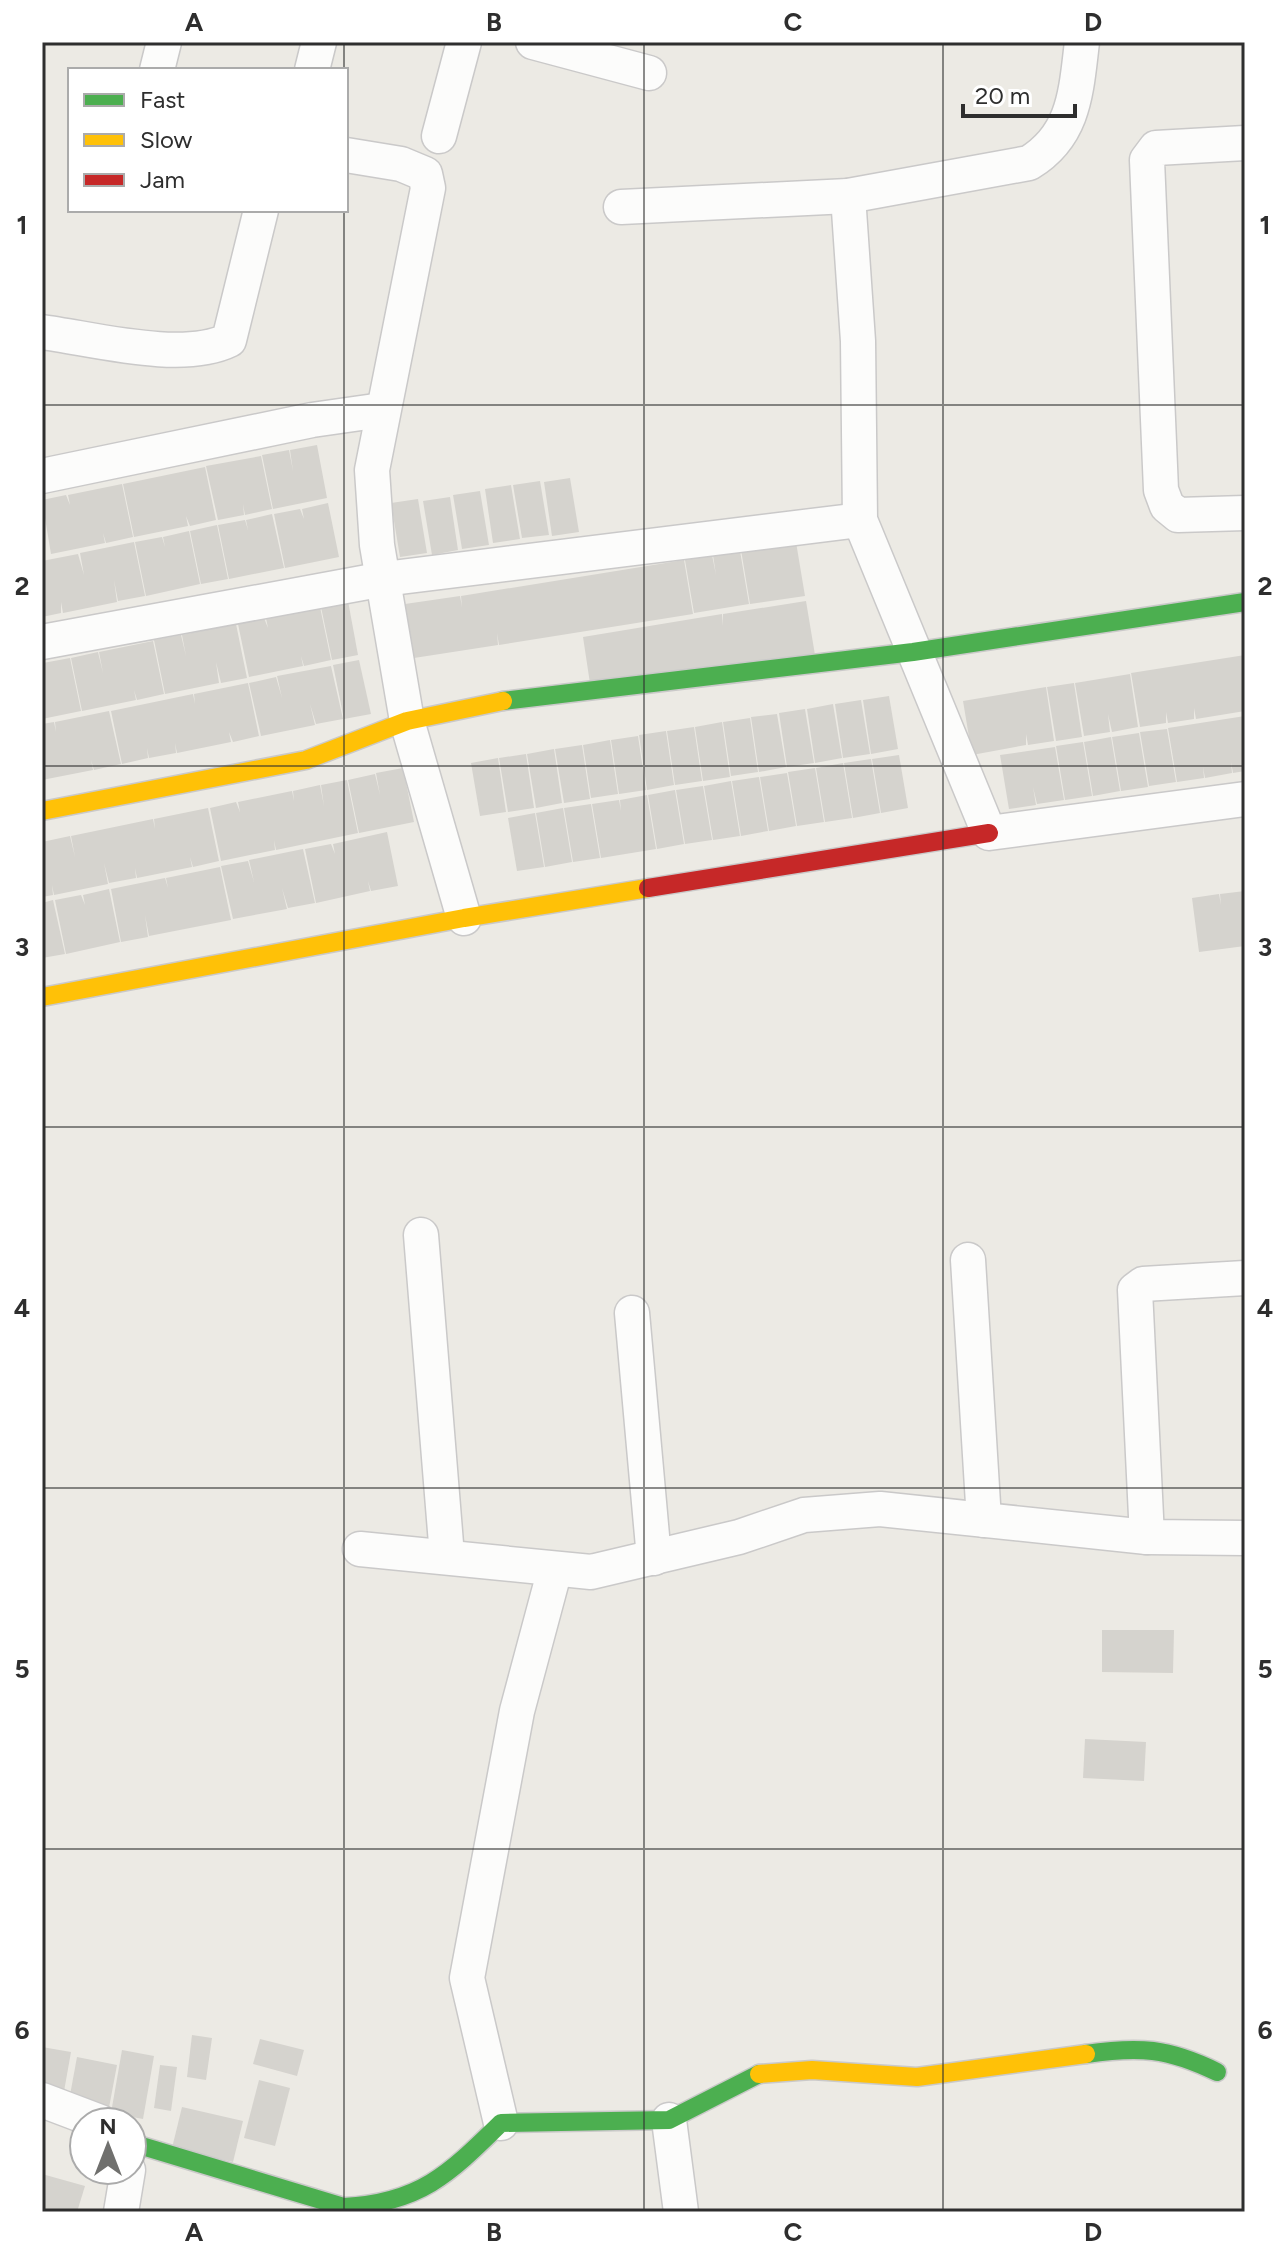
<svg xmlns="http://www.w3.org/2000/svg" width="1287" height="2254" viewBox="0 0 1287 2254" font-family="Figtree,sans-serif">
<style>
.building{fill:#d5d3ce}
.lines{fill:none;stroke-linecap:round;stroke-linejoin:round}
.street-casing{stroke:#cac9c9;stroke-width:37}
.fast-casing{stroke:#cac9c9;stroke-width:21}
.slow-casing{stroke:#cac9c9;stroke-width:21}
.jam-casing{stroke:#cac9c9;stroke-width:21}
.street{stroke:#fcfcfb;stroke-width:34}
.fast{stroke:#4caf50;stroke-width:18}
.slow{stroke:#ffc107;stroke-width:18}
.jam{stroke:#c62828;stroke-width:18}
.grid{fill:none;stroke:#2e2e2e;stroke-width:2;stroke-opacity:0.55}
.neatline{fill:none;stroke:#2e2e2e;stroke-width:3}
.grid-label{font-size:26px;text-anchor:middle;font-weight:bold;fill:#2e2e2e}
</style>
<rect width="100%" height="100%" fill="#eceae4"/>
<g class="building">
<path d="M317 445 327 498 273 509 262 455 289 450 293 471 290 450Z"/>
<path d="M261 456 272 509 245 515 243 504 244 515 218 520 206 466Z"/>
<path d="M205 467 216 520 190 526 186 516 188 526 134 537 123 484Z"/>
<path d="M570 478 579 532 552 536 544 482Z"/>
<path d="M540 481 549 535 522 538 513 485Z"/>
<path d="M122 484 133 537 106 543 103 533 105 543 51 554 42 500 66 495 70 505 68 495Z"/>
<path d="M511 485 520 539 493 543 485 489Z"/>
<path d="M480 491 489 545 462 549 453 495Z"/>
<path d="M450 497 458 550 432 555 423 501Z"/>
<path d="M418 499 427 553 400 557 391 503Z"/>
<path d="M328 503 339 557 285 568 274 514 300 509 304 519 302 509Z"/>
<path d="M272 514 284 568 229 579 218 525 245 520 248 530 246 520Z"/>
<path d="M217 525 228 579 201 584 190 531Z"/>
<path d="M189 531 200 584 146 596 135 542 162 537 165 547 163 537Z"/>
<path d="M134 542 145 596 118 601 114 580 117 602 63 613 61 602V613L42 617V561L78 554 84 575 80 553Z"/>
<path d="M796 542 805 596 750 604 741 550Z"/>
<path d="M740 551 749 604 694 613 685 560 712 555 716 575 713 555Z"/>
<path d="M684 560 693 614 499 645 497 633 498 645 414 658 405 604 460 596 462 607 461 596Z"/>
<path d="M348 601 358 655 332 660 321 607Z"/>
<path d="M806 601 815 655 591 690 583 637 722 614 723 626V614Z"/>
<path d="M320 607 331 660 304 666 301 656 303 666 249 677 238 624 264 618 268 628 266 618Z"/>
<path d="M236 624 247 678 221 683 216 662 219 683 165 694 154 640 181 635 186 656 182 635Z"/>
<path d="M153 641 164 694 137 700 134 690 136 700 82 711 71 658 98 652 103 673 99 652Z"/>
<path d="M1245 655V711L1196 719 1194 708V719L1168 723 1166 712V723L1140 727 1131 673Z"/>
<path d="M70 658 81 711 42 719 43 663Z"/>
<path d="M359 660 371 714 344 719 333 665Z"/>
<path d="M331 666 343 719 316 724 310 704 315 725 261 736 249 683 276 677 282 698 277 676Z"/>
<path d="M1130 674 1138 727 1112 732 1108 714 1110 732 1084 736 1075 683Z"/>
<path d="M248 683 259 736 233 742 229 732 231 742 177 753 175 743 176 753 149 758 147 748 148 758 122 764 111 711 193 694 195 704 194 694Z"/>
<path d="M1074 683 1082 737 1056 741 1047 687Z"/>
<path d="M1046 687 1054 741 1028 745 1026 734V745L972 755 963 701Z"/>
<path d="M889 696 898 749 871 754 863 700Z"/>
<path d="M861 700 870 754 843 758 835 704Z"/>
<path d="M833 704 842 758 815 763 807 709Z"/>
<path d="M805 709 814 763 787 767 779 713Z"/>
<path d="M109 711 121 764 94 770 91 760 93 770 42 780V724L54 722 56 732 55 722Z"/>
<path d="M777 714 786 767 759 772 751 717Z"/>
<path d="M1245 716V771L1233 773 1231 762 1232 773 1205 778 1203 767 1204 778 1177 782 1168 728Z"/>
<path d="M750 718 758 772 731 776 723 722Z"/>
<path d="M722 722 730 777 703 781 695 727Z"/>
<path d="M694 727 702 781 675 785 667 731Z"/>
<path d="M1167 729 1176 782 1149 786 1140 732Z"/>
<path d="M666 731 674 785 647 790 639 735Z"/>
<path d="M1139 733 1148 787 1121 791 1112 737Z"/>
<path d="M638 736 646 790 619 794 611 740Z"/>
<path d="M1111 737 1120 791 1093 796 1084 742Z"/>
<path d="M610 740 618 794 591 798 583 745Z"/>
<path d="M1083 742 1092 796 1065 800 1056 746Z"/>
<path d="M582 745 590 799 564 803 555 749Z"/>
<path d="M1055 747 1064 800 1037 804 1033 787 1036 805 1009 809 1000 755Z"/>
<path d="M554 749 562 803 536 808 527 754Z"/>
<path d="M526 754 534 808 508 812 499 758Z"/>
<path d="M899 755 908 808 881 813 872 759Z"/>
<path d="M498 758 506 812 480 816 471 763Z"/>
<path d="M871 759 880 813 853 818 844 763Z"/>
<path d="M843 763 852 818 825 822 816 768Z"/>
<path d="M403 768 414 822 359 833 348 780 375 774 380 795 376 773Z"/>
<path d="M815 768 824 822 797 826 788 772Z"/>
<path d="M787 773 796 826 769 831 760 777Z"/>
<path d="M759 777 768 831 741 836 732 781Z"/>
<path d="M347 780 358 833 276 850 274 840 275 850 221 861 210 808 236 802 240 812 238 802 292 791 294 801 293 791 320 785 324 806 321 785Z"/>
<path d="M731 781 740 836 713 840 704 786Z"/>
<path d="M703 786 712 840 685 844 676 790Z"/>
<path d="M675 790 684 844 657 849 648 795Z"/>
<path d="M647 795 656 849 601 858 592 804 619 800 621 811 620 800Z"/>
<path d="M591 804 600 858 573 862 564 808Z"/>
<path d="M208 808 219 861 193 867 190 857 192 867 137 878 135 868 136 878 109 883 104 863 108 884 54 895 52 885 53 895 42 897V842L70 836 75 857 71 836 153 819 155 829 154 819Z"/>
<path d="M563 808 572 862 545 867 536 813Z"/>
<path d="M535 813 544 867 517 871 508 818Z"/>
<path d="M387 832 398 886 371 891 368 881 370 891 316 903 305 849 331 844 335 854 333 844Z"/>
<path d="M303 849 315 903 288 908 282 888 287 909 233 919 221 866 248 861 254 882 249 860Z"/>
<path d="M220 867 231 920 149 936 145 915 148 937 121 942 111 889 165 878 168 888 166 878Z"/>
<path d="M109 889 120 942 66 954 55 900 81 895 85 905 83 895Z"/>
<path d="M1245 891V946L1199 952 1192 898 1219 894 1221 905 1220 894Z"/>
<path d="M53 900 65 954 42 958V903Z"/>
<path d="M1102 1630H1174L1173 1673 1102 1672Z"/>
<path d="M1085 1739 1146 1742 1144 1781 1083 1778Z"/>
<path d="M192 2035 212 2038 206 2080 187 2077Z"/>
<path d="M260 2039 304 2050 297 2076 253 2064Z"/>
<path d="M42 2047 71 2052 63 2097 42 2094Z"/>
<path d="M122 2050 154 2056 143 2119 111 2113Z"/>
<path d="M77 2057 117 2065 108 2113 68 2106Z"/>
<path d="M160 2065 177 2067 171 2111 154 2108Z"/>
<path d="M259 2080 290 2088 275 2146 244 2138Z"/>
<path d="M182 2107 243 2121 233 2162 172 2148Z"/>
<path d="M42 2174 85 2186 77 2212H42Z"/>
</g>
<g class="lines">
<g class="street-casing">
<g id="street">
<path d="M533 42 649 73"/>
<path d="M157 70 164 42"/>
<path d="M312 70 319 42"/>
<path d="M439 136 464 42"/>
<path d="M1245 143 1156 148 1147 160 1161 490 1167 506 1178 515 1245 513"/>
<path d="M346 155 401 164 425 174 428 188 372 470 377 545 407 721 464 918"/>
<path d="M848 196 858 341 860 520 989 833 1245 799"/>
<path d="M621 207 848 196 1029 163C1075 135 1076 91 1082 42"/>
<path d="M42 332C94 339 182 363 229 340L261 210"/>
<path d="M42 476 312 420 382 410"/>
<path d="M42 642 384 579 860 520"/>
<path d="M421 1235 447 1556"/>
<path d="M968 1260 984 1520"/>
<path d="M632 1313 654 1558"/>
<path d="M1147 1537 1135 1290 1143 1284 1245 1278"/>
<path d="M360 1549 591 1572 739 1537 804 1515 880 1509 1147 1537 1245 1538"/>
<path d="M42 2100 100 2122"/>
<path d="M669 2120 681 2212"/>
<path d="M501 2123 467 1978 517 1711 555 1569"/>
<path d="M121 2212 128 2170"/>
</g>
</g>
<g class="fast-casing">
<g id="fast">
<path d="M503 701 913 652 1245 602"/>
<path d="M1086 2054C1139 2046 1168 2048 1217 2072"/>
<path d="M132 2143 344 2207C420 2203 449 2174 501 2123L669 2120 759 2074"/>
</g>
</g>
<g class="slow-casing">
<g id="slow">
<path d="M42 811 306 760 407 721 503 701"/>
<path d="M42 997 464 918 648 888"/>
<path d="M759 2074 812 2070 917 2077 1086 2054"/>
</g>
</g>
<g class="jam-casing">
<path id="jam" d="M648 888 989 833"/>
</g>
<use href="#street" class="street"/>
<use href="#fast" class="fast"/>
<use href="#slow" class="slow"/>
<use href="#jam" class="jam"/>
</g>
<path class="grid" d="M344 42V70M644 42V2212M943 42V2212M344 210V2212M42 405H1245M42 766H1245M42 1127H1245M42 1488H1245M42 1849H1245"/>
<rect width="1287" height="2254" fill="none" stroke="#ffffff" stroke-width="88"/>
<rect x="68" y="68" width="280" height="144" fill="#ffffff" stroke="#ababab" stroke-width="2"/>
<rect x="84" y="94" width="40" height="12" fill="#4caf50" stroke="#ababab" stroke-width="2"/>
<text x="140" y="108" font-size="24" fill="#2e2e2e">Fast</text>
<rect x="84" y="134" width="40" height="12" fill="#ffc107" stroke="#ababab" stroke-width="2"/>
<text x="140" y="148" font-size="24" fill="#2e2e2e">Slow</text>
<rect x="84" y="174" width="40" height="12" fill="#c62828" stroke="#ababab" stroke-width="2"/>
<text x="140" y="188" font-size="24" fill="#2e2e2e">Jam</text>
<g transform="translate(108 2146)"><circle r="38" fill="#ffffff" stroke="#ababab" stroke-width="2"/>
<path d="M0-6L14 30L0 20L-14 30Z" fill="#70706e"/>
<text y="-12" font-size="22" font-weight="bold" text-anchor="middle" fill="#2e2e2e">N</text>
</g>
<path d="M963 104v12h112v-12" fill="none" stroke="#2e2e2e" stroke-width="4"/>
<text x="975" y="104" font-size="24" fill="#2e2e2e" stroke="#ffffff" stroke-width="6" paint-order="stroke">20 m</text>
<rect x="44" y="44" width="1199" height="2166" class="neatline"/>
<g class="grid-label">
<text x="194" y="31">A</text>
<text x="494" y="31">B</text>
<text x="793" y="31">C</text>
<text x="1093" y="31">D</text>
<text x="22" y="234">1</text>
<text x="1265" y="234">1</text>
<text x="22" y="595">2</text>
<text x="1265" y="595">2</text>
<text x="22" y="956">3</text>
<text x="1265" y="956">3</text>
<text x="22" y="1317">4</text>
<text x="1265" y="1317">4</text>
<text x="22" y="1678">5</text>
<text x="1265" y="1678">5</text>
<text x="22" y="2039">6</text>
<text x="1265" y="2039">6</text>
<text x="194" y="2241">A</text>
<text x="494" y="2241">B</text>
<text x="793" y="2241">C</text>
<text x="1093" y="2241">D</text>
</g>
</svg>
